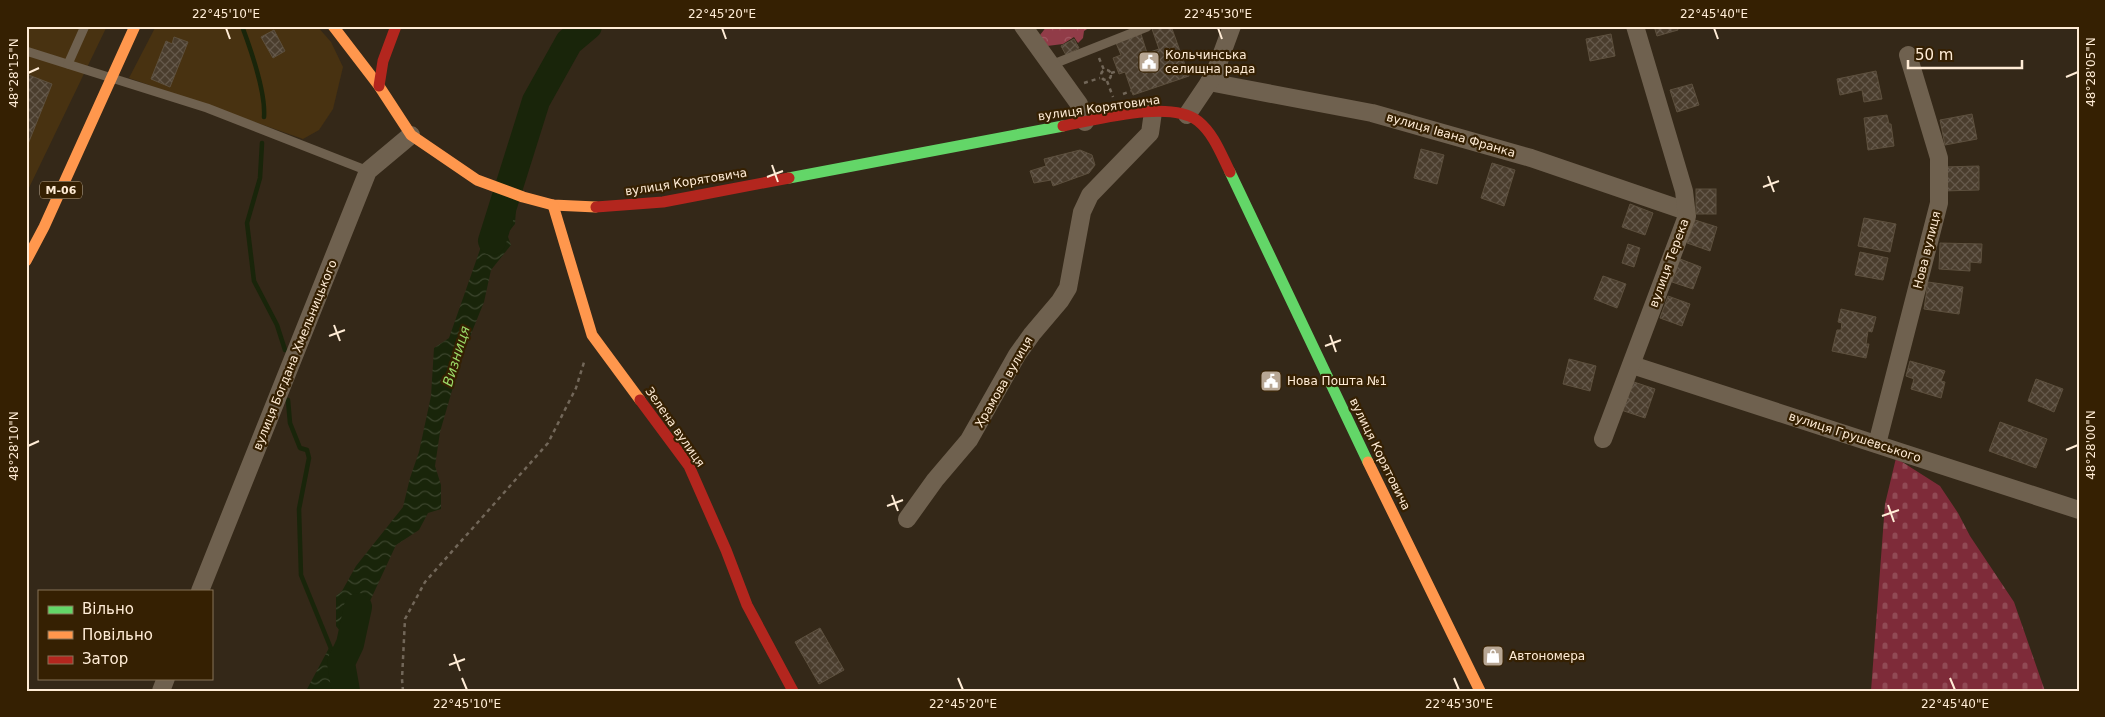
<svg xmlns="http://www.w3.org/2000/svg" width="2105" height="717" viewBox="0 0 2105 717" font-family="'DejaVu Sans',sans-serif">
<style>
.built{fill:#483211}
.forest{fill:url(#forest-crowns)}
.cemetery{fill:url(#cemetery-stones)}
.water{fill:url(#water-waves)}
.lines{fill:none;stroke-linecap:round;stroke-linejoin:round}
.stream{stroke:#19250a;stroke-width:4.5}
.river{stroke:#19250a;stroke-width:28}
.building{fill:url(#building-cross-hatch);stroke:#5d503e}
.path{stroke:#726759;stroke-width:2.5;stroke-dasharray:4 4;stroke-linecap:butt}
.lane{stroke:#6f614f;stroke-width:9}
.street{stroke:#6f614f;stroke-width:18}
.fast{stroke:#63d668;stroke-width:11}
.slow{stroke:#ff974d;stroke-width:11}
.jam{stroke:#b3261e;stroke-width:11}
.ticks{fill:none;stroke:#ffecd6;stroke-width:2}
.labels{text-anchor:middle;stroke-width:4.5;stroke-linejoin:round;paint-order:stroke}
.shield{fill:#352002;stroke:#c2af96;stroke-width:1}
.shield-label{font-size:11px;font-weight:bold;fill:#ffecd6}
.poi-label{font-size:12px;fill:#ffecd6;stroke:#352002;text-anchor:start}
.street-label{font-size:12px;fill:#ffecd6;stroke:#352002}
.water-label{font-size:14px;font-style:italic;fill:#9bd968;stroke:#352002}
.neatline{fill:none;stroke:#ffecd6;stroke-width:2}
.ticks-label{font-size:12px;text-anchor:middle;fill:#ffecd6}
</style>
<defs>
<pattern id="forest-crowns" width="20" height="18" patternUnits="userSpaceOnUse" patternTransform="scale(1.25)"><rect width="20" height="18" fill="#913c48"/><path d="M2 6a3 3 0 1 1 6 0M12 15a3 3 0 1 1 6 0" fill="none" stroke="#a25862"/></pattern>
<pattern id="cemetery-stones" width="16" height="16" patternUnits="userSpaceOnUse" patternTransform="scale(1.25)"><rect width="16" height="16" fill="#7e2b39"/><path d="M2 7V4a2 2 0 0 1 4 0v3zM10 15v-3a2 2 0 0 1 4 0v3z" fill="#914a55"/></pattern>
<pattern id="water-waves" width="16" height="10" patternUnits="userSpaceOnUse" patternTransform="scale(1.25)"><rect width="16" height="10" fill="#19250a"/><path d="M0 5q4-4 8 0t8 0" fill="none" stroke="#3c452d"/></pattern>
<pattern id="building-cross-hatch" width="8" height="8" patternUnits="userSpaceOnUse" patternTransform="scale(1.25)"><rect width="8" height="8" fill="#4a3d2d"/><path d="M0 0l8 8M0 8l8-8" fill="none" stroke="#65594b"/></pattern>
</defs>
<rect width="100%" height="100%" fill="#342818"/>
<g class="built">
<path d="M26 26H107L26 194Z"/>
<path d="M156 26H317L331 42 343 67 333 109 319 130 303 139 129 78Z"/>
</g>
<path class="forest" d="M1047 26H1092L1084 31 1083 38 1078 43 1074 37 1063 44 1047 46 1040 35Z"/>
<path class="cemetery" d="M1896 458 1940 486 1958 513 1970 536 2014 602 2045 691H1871L1885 504Z"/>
<g class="water">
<path d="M496 204 516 210 515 224 507 234 511 245 491 270 484 302 462 356 440 432 435 466 441 485V509L428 513 419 530 396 545 350 644 336 626V596L342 591 356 566 403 507 410 478 419 452 431 396 434 348 449 338Z"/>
<path d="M343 646 354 654 353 691H306L329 648Z"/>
</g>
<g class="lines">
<g class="stream">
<path d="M242 26C251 50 266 92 264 117"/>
<path d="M262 143 260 178 247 223 254 281 277 325 285 350"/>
<path d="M288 400 290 423 300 448 307 450 309 458 299 509 301 575 332 651"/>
</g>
<g class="river">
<path d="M492 241 536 101 569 42 588 26"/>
<path d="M346 691 341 663 350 644 358 607"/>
</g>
</g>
<g class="building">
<path d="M1151 26H1171L1189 76 1133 95 1125 72 1119 74 1113 58 1121 55 1116 43 1141 34 1147 53 1159 49Z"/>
<path d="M1654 26H1677L1678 30 1657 36Z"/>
<path d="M274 30 285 51 273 58 261 37Z"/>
<path d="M1611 34 1615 56 1590 61 1586 39Z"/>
<path d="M174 37 188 42 170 87 151 79 166 41 172 44Z"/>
<path d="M1074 39 1079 48 1066 55 1061 46Z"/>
<path d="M1876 71 1882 99 1864 102 1862 90 1840 95 1837 79Z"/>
<path d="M26 74 52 84 26 149Z"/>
<path d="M1692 84 1699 105 1677 112 1670 90Z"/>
<path d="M1972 114 1977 139 1945 145 1940 120Z"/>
<path d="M1887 115 1889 124H1891L1894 146 1868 150 1864 118Z"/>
<path d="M1421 149 1444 155 1437 184 1414 178Z"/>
<path d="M1080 150 1092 155 1095 165 1089 173 1053 186 1051 180 1034 183 1030 171 1046 166 1044 159Z"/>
<path d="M1492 163 1515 170 1504 206 1481 198Z"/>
<path d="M1979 166V190L1943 191V167Z"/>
<rect x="1696" y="189" width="20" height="25"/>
<path d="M1630 204 1653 213 1645 235 1622 227Z"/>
<path d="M1864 218 1896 224 1890 252 1858 246Z"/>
<path d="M1695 220 1717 227 1710 251 1687 243Z"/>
<path d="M1940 243 1982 244 1981 263 1970 262V271L1939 269Z"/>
<path d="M1628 244 1640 248 1634 267 1622 263Z"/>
<path d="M1860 252 1888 258 1883 280 1855 275Z"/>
<path d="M1680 259 1701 267 1693 289 1672 282Z"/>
<path d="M1603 276 1626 284 1617 308 1594 299Z"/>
<path d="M1928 282 1963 287 1959 314 1924 309Z"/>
<path d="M1668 296 1690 304 1682 326 1660 318Z"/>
<path d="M1841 309 1876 317 1872 332 1868 331 1866 344H1869L1866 358 1832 351 1837 330H1841L1842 323 1838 322Z"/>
<path d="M1569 359 1596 366 1590 391 1563 384Z"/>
<path d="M1910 361 1945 371 1941 381 1945 382 1941 398 1911 389 1914 379 1906 376Z"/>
<path d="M2036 379 2063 389 2054 412 2028 401Z"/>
<path d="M1631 381 1655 389 1645 418 1621 410Z"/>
<path d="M2000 422 2047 439 2036 468 1989 451Z"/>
<path d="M820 628 844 670 819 684 795 642Z"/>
</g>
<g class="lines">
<g class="path">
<path d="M1099 58 1104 70"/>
<circle cx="1106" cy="75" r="5"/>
<path d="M1111 73 1118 71"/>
<path d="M1107 81 1113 97"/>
<path d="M1084 83 1100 78"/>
<path d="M1123 94 1131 91"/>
<path d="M403 691 402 679 405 619 425 582 548 443 576 388 585 359"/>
</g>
<g class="lane">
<path d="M26 51 207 108 368 171"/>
<path d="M68 64 85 26"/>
<path d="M1051 65 1147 27"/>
</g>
<g class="street">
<path d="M1023 26 1079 104 1085 122"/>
<path d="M1209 82 1372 113 1531 158 1686 211"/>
<path d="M1187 115 1214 75 1232 26"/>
<path d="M1632 365 2079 510"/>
<path d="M1603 439 1687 216 1684 191 1635 26"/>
<path d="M1877 444 1939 203V158L1908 55"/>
<path d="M907 519 935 480 969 440 1017 355 1032 334 1060 301 1068 288 1082 212 1090 195 1150 133 1153 112"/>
<path d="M200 591 368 171 411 135"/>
<path d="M161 691 166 678"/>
</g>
<g class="fast">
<path d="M1230 172 1368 462"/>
<path d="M789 178 1063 126"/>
</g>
<g class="slow">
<path d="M333 26 379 86 411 135 477 180 523 197 553 205 596 207"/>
<path d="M553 205 592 335 640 400"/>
<path d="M26 261 44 227 135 26"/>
<path d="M1368 462 1480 691"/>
</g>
<g class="jam">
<path d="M379 86 383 61 396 26"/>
<path d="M1063 126C1096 120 1170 99 1198 121 1214 134 1221 154 1230 172"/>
<path d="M596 207 663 202 789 178"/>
<path d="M640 400 689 466 726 550 747 605 793 691"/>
</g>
</g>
<path class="ticks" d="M226 28 230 39M722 28 726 39M1218 28 1222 39M1714 28 1718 39M28 73 39 68M2066 77 2078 72M772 165 778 182M1768 176 1774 192M767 177 783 171M1763 187 1779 181M334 325 340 341M1330 335 1336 352M329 336 345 330M1325 346 1341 340M28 446 39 441M2066 450 2078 445M892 495 898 511M1888 505 1894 522M887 506 903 500M1882 516 1899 510M454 654 460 671M449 665 465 659M462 678 467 690M958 678 963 690M1454 678 1459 690M1950 678 1955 690"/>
<defs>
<g id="civic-square" transform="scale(1.125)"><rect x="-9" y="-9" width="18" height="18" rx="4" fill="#b8a794" stroke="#352002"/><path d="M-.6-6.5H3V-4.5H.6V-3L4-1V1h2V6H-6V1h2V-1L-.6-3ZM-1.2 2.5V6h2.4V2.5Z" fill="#fff"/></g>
<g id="shop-square" transform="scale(1.125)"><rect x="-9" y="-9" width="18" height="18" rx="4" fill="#b8a794" stroke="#352002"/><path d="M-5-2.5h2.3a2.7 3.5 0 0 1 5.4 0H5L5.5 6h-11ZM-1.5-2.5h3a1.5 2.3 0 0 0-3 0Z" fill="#fff"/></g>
</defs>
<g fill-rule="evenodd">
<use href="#civic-square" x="1149" y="62"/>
<use href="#civic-square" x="1271" y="381"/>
<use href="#shop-square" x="1493" y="656"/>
</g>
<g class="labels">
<rect class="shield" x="40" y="181.5" width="42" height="17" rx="4"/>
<g class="shield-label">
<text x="61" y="194">М-06</text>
</g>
<g class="poi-label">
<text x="1165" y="59">Кольчинська<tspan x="1165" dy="14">селищна рада</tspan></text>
<text x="1287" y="385">Нова Пошта №1</text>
<text x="1509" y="660">Автономера</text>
</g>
<g class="street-label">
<text transform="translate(1099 108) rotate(-8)" y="4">вулиця Корятовича</text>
<text transform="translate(1451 135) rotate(16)" y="4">вулиця Івана Франка</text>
<text transform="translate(686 182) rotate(-9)" y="4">вулиця Корятовича</text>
<text transform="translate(1927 250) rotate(-76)" y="4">Нова вулиця</text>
<text transform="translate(1669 263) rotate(-70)" y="4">вулиця Терека</text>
<text transform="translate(295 355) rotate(-68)" y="4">вулиця Богдана Хмельницького</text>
<text transform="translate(1004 382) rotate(-60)" y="4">Храмова вулиця</text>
<text transform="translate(675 427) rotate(55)" y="4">Зелена вулиця</text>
<text transform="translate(1855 437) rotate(18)" y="4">вулиця Грушевського</text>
<text transform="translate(1380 454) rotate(64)" y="4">вулиця Корятовича</text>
</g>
<g class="water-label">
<text transform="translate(456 356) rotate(-73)" y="5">Визниця</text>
</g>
</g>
<rect width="2105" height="717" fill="none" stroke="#352002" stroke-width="55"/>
<rect x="38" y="590" width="175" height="90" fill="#352002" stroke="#867257"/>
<rect x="48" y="606" width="25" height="8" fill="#63d668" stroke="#867257"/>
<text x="82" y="614" font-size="15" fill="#ffecd6">Вільно</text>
<rect x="48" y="631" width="25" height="8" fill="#ff974d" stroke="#867257"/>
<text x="82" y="640" font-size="15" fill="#ffecd6">Повільно</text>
<rect x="48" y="656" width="25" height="8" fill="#b3261e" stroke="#867257"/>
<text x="82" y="664" font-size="15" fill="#ffecd6">Затор</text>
<path d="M1908 60v8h114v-8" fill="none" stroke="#ffecd6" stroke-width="2.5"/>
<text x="1915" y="60" font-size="15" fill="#ffecd6" stroke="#352002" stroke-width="4" paint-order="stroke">50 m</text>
<rect x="28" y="28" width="2050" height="662" class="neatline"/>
<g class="ticks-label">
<text x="226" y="18">22°45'10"E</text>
<text x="722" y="18">22°45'20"E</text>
<text x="1218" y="18">22°45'30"E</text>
<text x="1714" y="18">22°45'40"E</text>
<text transform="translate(2091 72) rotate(-90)" y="4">48°28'05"N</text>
<text transform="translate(14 73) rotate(-90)" y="4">48°28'15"N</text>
<text transform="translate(2091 445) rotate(-90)" y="4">48°28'00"N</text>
<text transform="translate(14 446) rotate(-90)" y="4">48°28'10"N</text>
<text x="467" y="708">22°45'10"E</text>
<text x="963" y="708">22°45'20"E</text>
<text x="1459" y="708">22°45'30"E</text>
<text x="1955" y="708">22°45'40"E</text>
</g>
</svg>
